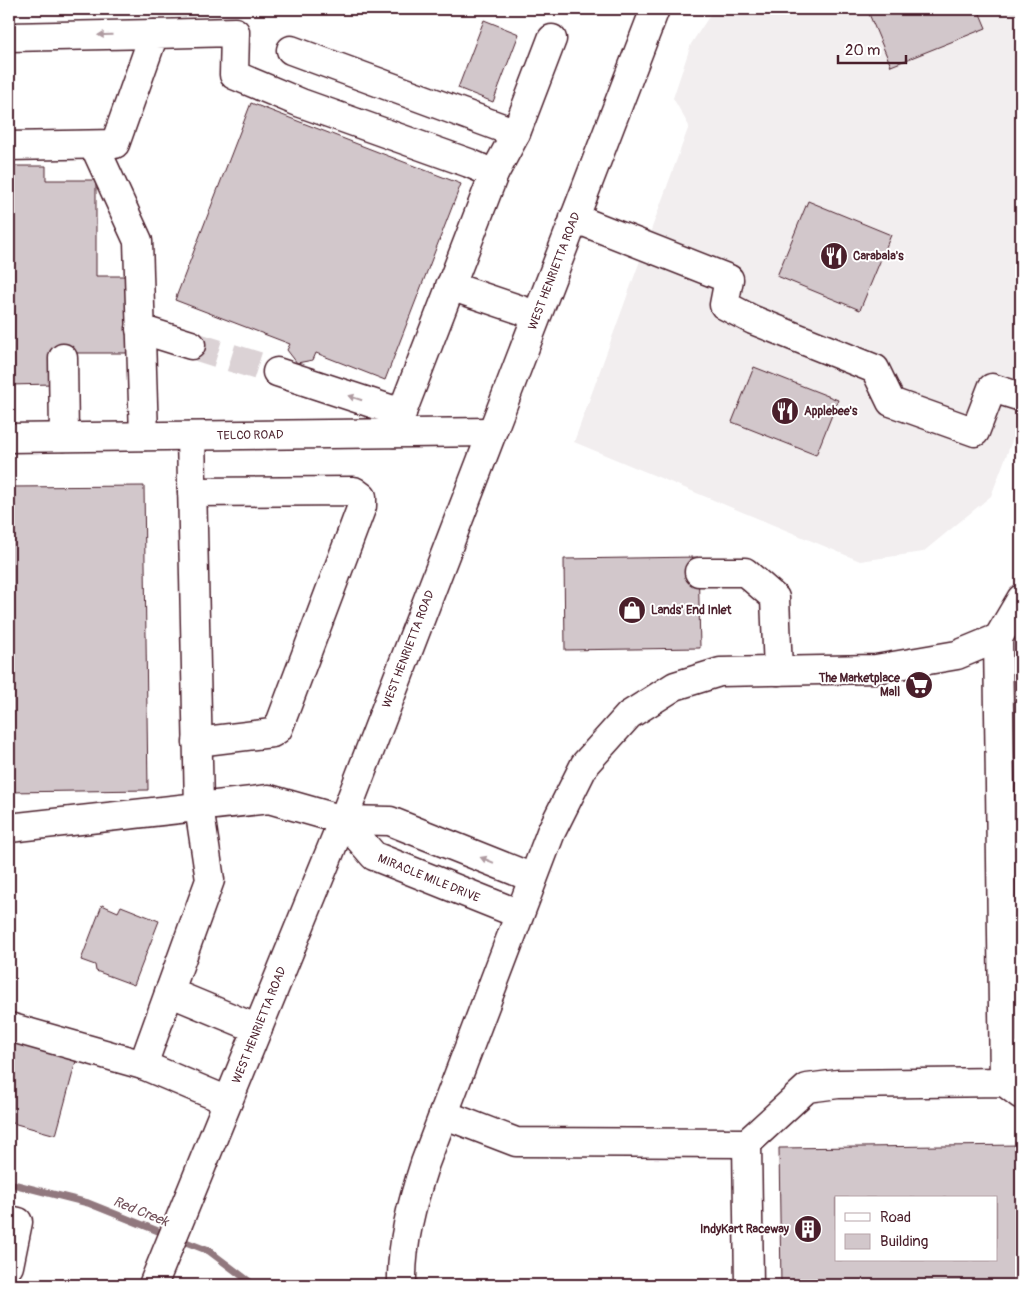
<svg xmlns="http://www.w3.org/2000/svg" width="1030" height="1294" viewBox="0 0 1030 1294" font-family="Pangolin,sans-serif">
<style>
.built{fill:#f2eeef}
.lines{fill:none;stroke-linecap:round;stroke-linejoin:round}
.stream{stroke:#91787e;stroke-width:7}
.building{fill:#d2c7cb;stroke:#4a1f2b;fill-rule:evenodd}
.minor-tunnel{stroke:#dbd2d5;stroke-width:28;stroke-dasharray:28 14;stroke-linecap:butt}
.minor-casing{stroke:#4a1f2b;stroke-width:31}
.major-casing{stroke:#4a1f2b;stroke-width:31}
.minor{stroke:#fff;stroke-width:28}
.major{stroke:#fff;stroke-width:28}
.oneway{fill:#ae9aa0}
.labels{text-anchor:middle;stroke-width:4;stroke-linejoin:round;paint-order:stroke}
.poi-label{font-size:12px;font-weight:bold;fill:#4a1f2b;stroke:#fff;text-anchor:start}
.street-label{font-size:12px;fill:#4a1f2b;stroke:#fff}
.water-label{font-size:14px;font-style:italic;fill:#74535c;stroke:#fff}
</style>
<rect width="100%" height="100%" fill="#fff"/>
<filter id="ink" filterUnits="userSpaceOnUse"><feTurbulence type="fractalNoise" baseFrequency=".02" numOctaves="2"/><feDisplacementMap in="SourceGraphic" scale="10" xChannelSelector="R" yChannelSelector="G"/><feConvolveMatrix kernelMatrix="1 2 1 2 8 2 1 2 1" color-interpolation-filters="sRGB"/></filter>
<g filter="url(#ink)">
<path class="built" d="M714 9H1015L1021 25V417L991 496 923 552 860 561 574 442 689 126 673 98 691 44Z"/>
<g class="lines">
<g class="stream">
<path d="M9 1183 88 1203 168 1235"/>
<path d="M178 1239 209 1251 254 1285"/>
</g>
</g>
<g class="building">
<path d="M867 9H978L986 28 891 66Z"/>
<path d="M484 20 519 34 493 102 458 88Z"/>
<path d="M251 103 461 184 385 380 316 353 313 360 297 363 287 350 290 344 175 300Z"/>
<path d="M9 166H46V180H96V276H130V353H53V384L9 385Z"/>
<path d="M808 201 891 235 860 310 777 276Z"/>
<path d="M754 367 838 400 816 455 732 422Z"/>
<path d="M144 486 148 790 9 792V487Z"/>
<path d="M698 557 700 648 565 650 564 559Z"/>
<path d="M102 905 118 912 121 906 159 921 134 985 96 971 95 965 81 960Z"/>
<path d="M9 1042 76 1061 56 1135 9 1122Z"/>
<path d="M1021 1145V1285H781L779 1148ZM836 1198H996V1260H836Z"/>
</g>
<g class="lines">
<path class="minor-tunnel" d="M191 345 277 372"/>
<g class="minor-casing">
<g id="minor">
<path d="M9 37 154 34"/>
<path d="M291 50 516 133 552 39"/>
<path d="M94 145 138 241 144 436"/>
<path d="M9 146 115 144 154 34 235 32 234 75 301 103 469 163 494 174 394 433"/>
<path d="M494 174 516 133"/>
<path d="M574 218 729 279 724 305 753 320 875 369 891 402 975 432 992 388 1021 397"/>
<path d="M450 286 536 315"/>
<path d="M140 329 191 345"/>
<path d="M63 358 64 437"/>
<path d="M277 372 402 413"/>
<path d="M9 438 491 432"/>
<path d="M192 492 354 491 362 497V506L278 729 272 733 197 742"/>
<path d="M699 572H745L775 598 778 671"/>
<path d="M998 638 1004 1082"/>
<path d="M343 820 374 856 519 914"/>
<path d="M9 828 269 799 343 820 390 821 533 878"/>
<path d="M169 992 258 1029"/>
<path d="M9 1027 143 1065 210 880 199 807 191 436"/>
<path d="M143 1065 228 1101"/>
<path d="M443 1114 516 1142 747 1143 807 1088 838 1084 1004 1082 1021 1095"/>
<path d="M747 1143 749 1285"/>
<path d="M9 1220 18 1222 9 1266"/>
<path d="M402 1285C401 1243 412 1203 425 1163L551 832 585 764 629 715 675 686 720 672 876 669 957 655 998 638 1021 599"/>
</g>
</g>
<g class="major-casing">
<path id="major" d="M153 1285 343 820 655 9"/>
</g>
<use href="#minor" class="minor"/>
<use href="#major" class="major"/>
</g>
<defs><path id="oneway-solid" d="M-6-.8H1V-3.2L6.5 0L1 3.2V.8H-6Z" transform="scale(1.25)"/></defs>
<g class="oneway">
<use href="#oneway-solid" transform="translate(105 35) rotate(179)"/>
<use href="#oneway-solid" transform="translate(355 398) rotate(-162)"/>
<use href="#oneway-solid" transform="translate(487 860) rotate(-158)"/>
</g>
</g>
<defs>
<g id="restaurant-disc" transform="scale(1.4375)"><circle r="9.5" fill="#4a1f2b" stroke="#fff"/><path d="M-5-6h1v4h1v-4h1v4h1v-4h1v5L-1.5 .5V6h-2V.5L-5-1ZM5-6V6H3V1.5H1.5Q1.5-4 5-6Z" fill="#fff"/></g>
<g id="shop-disc" transform="scale(1.4375)"><circle r="9.5" fill="#4a1f2b" stroke="#fff"/><path d="M-5-2.5h2.3a2.7 3.5 0 0 1 5.4 0H5L5.5 6h-11ZM-1.5-2.5h3a1.5 2.3 0 0 0-3 0Z" fill="#fff"/></g>
<g id="supermarket-disc" transform="scale(1.4375)"><circle r="9.5" fill="#4a1f2b" stroke="#fff"/><path d="M-6-5.5h2.5l.6 2H6L4.5 2H-2.5L-4.4-4H-6ZM-1.5 3.2a1.3 1.3 0 1 0 .1 0ZM3 3.2a1.3 1.3 0 1 0 .1 0Z" fill="#fff"/></g>
<g id="building-disc" transform="scale(1.4375)"><circle r="9.5" fill="#4a1f2b" stroke="#fff"/><path d="M-4-6H4V6H1V3H-1V6H-4ZM-2.5-4.3h1.7v1.8h-1.7ZM.8-4.3h1.7v1.8H.8ZM-2.5-1h1.7V.8h-1.7ZM.8-1h1.7V.8H.8Z" fill="#fff"/></g>
</defs>
<g fill-rule="evenodd">
<use href="#restaurant-disc" x="834" y="256"/>
<use href="#restaurant-disc" x="785" y="411"/>
<use href="#shop-disc" x="632" y="610"/>
<use href="#supermarket-disc" x="919" y="685"/>
<use href="#building-disc" x="808" y="1229"/>
</g>
<g class="labels">
<g class="poi-label">
<text x="853" y="260">Carabala's</text>
<text x="804" y="415">Applebee's</text>
<text x="651" y="614">Lands' End Inlet</text>
<text x="900" y="682" text-anchor="end">The Marketplace<tspan x="900" dy="14">Mall</tspan></text>
<text x="789" y="1233" text-anchor="end">IndyKart Raceway</text>
</g>
<g class="street-label">
<text transform="translate(554 271) rotate(-69)" y="4">WEST HENRIETTA ROAD</text>
<text transform="translate(250 435) rotate(-1)" y="4">TELCO ROAD</text>
<text transform="translate(408 649) rotate(-69)" y="4">WEST HENRIETTA ROAD</text>
<text transform="translate(429 878) rotate(22)" y="4">MIRACLE MILE DRIVE</text>
<text transform="translate(259 1025) rotate(-68)" y="4">WEST HENRIETTA ROAD</text>
</g>
<g class="water-label">
<text transform="translate(141 1211) rotate(22)" y="5">Red Creek</text>
</g>
</g>
<rect width="1030" height="1294" fill="none" stroke="#fff" stroke-width="30"/>
<rect x="15" y="15" width="1000" height="1264" fill="none" stroke="#4a1f2b" stroke-width="2" filter="url(#ink)"/>
<rect x="835" y="1196" width="162" height="65" fill="#ffffff" stroke="#b7a5aa"/>
<rect x="845" y="1213" width="25" height="8" fill="#ffffff" stroke="#b7a5aa"/>
<text x="880" y="1222" font-size="15" fill="#4a1f2b">Road</text>
<rect x="845" y="1234" width="25" height="15" fill="#d2c7cb" stroke="#b7a5aa"/>
<text x="880" y="1246" font-size="15" fill="#4a1f2b">Building</text>
<path d="M838 55v8h68v-8" fill="none" stroke="#4a1f2b" stroke-width="2.5"/>
<text x="845" y="55" font-size="15" fill="#4a1f2b" stroke="#ffffff" stroke-width="4" paint-order="stroke">20 m</text>
</svg>
